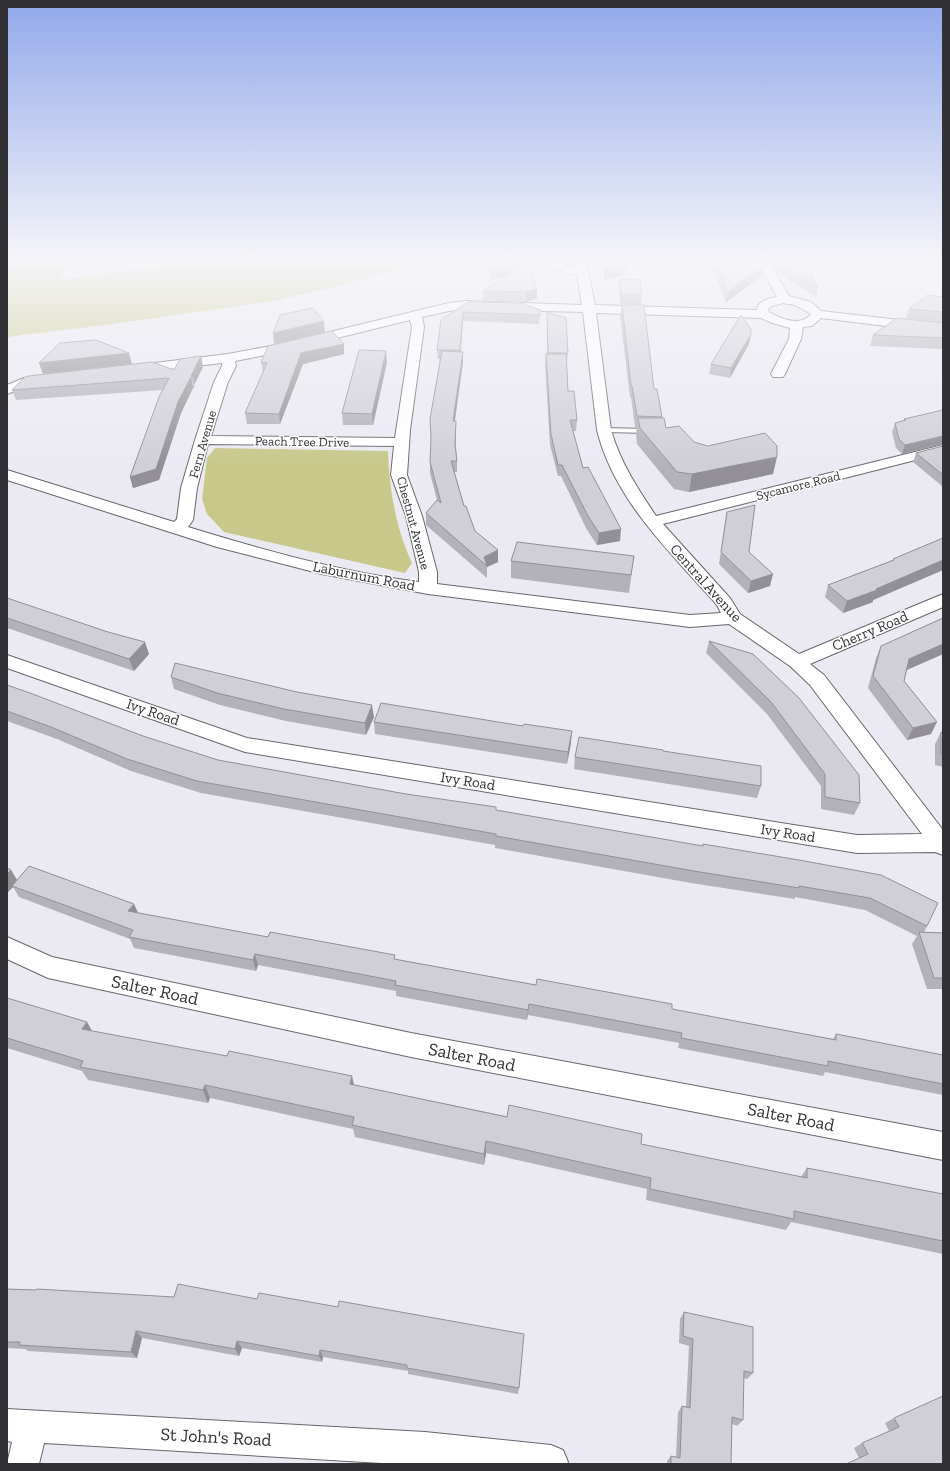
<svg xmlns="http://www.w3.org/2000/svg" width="950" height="1471" viewBox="0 0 950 1471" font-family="'Zilla Slab',serif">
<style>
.green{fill:#c7c88a}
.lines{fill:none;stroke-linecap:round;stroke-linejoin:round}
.lane-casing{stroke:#67666d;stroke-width:2}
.street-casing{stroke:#67666d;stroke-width:2}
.lane{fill:#fff;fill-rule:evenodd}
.street{fill:#fff;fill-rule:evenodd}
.wall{fill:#b3b1b9}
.shaded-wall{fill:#929096}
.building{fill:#d0ced7;stroke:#929096}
.labels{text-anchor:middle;stroke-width:3;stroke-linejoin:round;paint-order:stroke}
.far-street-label{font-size:13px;fill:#323135;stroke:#fff}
.street-label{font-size:15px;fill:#323135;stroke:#fff}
.near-street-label{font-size:18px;fill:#323135;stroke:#fff}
</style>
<rect width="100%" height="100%" fill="#ebe9f2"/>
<g class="green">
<path d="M7 260H73L60 280 202 260H411L409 266 341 285 274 301 105 325 7 337Z"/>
<path d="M215 448 388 451C389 489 396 529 412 563L405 573 224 532 207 514 202 499 207 458Z"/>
</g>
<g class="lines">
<g class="lane-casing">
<path id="lane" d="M601 428 650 429 654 431 650 433 604 432H601Z"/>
</g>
<g class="street-casing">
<g id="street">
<path d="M538 260H553L576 268 574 260H586L595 305 757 310C757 301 770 298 777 297L757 260H768L789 296 811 302 821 311 943 325V333L821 318 812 326 803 327 801 339 785 374 783 377H773L771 374 789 339 790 328 772 323 761 318 596 313 611 430C620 462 638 489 656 516L943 445V453L663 524 730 598 740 614 799 654 943 594V607L810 664 824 675 943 830V855L935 852 857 853 245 752 7 668V655L247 738 857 835 922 834 810 685 790 666 729 624 690 627 428 594 322 574 217 547 7 480V470L174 522 177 519 181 488 195 440 214 382 222 366V363L135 373 130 372 128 369 130 366 228 354 276 345 449 303 466 301 582 305 577 275 551 268ZM783 303 795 305 811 314C801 327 781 319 769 312L768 309 772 306ZM466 309 583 312 597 430C614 500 671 553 717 605L721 613 690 615 437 584V572L422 516 407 475 410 430 424 327 422 317 449 311ZM410 320 412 327 395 438 211 436 228 382 236 366 235 361 276 353ZM208 444 394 446 391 475 406 516 419 572V582C341 572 263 550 188 527L193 520 197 488Z"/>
<path d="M42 376 47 377 49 380 47 383 31 385 7 394V385L24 378Z"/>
<path d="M7 937 52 957 411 1033 943 1132V1160L411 1057 48 978 7 959Z"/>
<path d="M7 1409 425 1432 551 1445 563 1450 568 1462 567 1464H399L44 1443 39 1464H7L12 1442 7 1441Z"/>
</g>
</g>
<use href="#lane" class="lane"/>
<use href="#street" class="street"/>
</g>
<g class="wall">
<path d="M92 260H148L135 262H93Z"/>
<path d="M486 260H528L537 289V298L526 302 483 300V291L506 275 491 280Z"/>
<path d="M601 260H626L627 264 626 274 604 280Z"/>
<path d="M709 260H762L763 275 726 302Z"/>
<path d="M770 260H804L818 288 816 297 777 272Z"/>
<path d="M922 260H943V265L925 261Z"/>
<path d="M620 279 642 294 641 305 620 304 619 290Z"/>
<path d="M943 297V349L870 346 873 335 906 319 909 309Z"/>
<path d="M468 302 541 310 539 324 463 321 460 352H463V362L455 421H456V448L457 461V472H454L464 506 475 531 498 550V562L487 567V578L426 525V513L437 500 430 473V462L431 443 430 419 440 359H438L437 350Z"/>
<path d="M622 305 654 389 662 417V418L666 428 694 442 773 474 689 492 674 489 637 444 636 434 637 427H635L631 397H630L620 315Z"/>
<path d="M547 312 568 353 567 362 568 391 577 420 576 431H573L583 468 620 541 597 545 586 528 561 476H558L550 445 545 364 546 354H547Z"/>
<path d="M344 344V354L303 364 280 424H247L245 413 263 372 261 362Z"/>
<path d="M749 344 730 378 709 374 711 364Z"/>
<path d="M201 356 203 367 194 385 195 388H193L181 413 159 480 133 488 130 477 164 390 16 400 12 390 174 370Z"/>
<path d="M387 362 373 425H343L342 413Z"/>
<path d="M943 410 902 454 896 448 892 432 895 423 903 421 904 419Z"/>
<path d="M943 446V486H942L913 462 916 453Z"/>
<path d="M727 512 749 552 770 586 748 593 719 564 725 524Z"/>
<path d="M943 538V570L873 600V602L843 613 825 597 828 585 893 560V559Z"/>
<path d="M634 556 629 593 511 578V561Z"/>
<path d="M7 598 149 654 134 671 7 628Z"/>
<path d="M943 618V654L907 670 904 681 931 734 907 740 868 688 876 658 881 646Z"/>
<path d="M709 641 859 775 860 803 854 815 821 809V786L767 714 706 653Z"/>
<path d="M171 677 374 717 366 735 286 721 220 705 174 689Z"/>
<path d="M7 685 143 736 218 760 496 810 702 846 799 860 927 926 924 932 943 933V989H927L912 944 917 936 865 910 795 897V899L691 883 495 848V845L201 793 131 771 57 739 7 721Z"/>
<path d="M374 722 523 726 571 743 567 764 375 734Z"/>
<path d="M941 732 943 733V767L935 765V744Z"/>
<path d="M663 751 761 786 757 798 574 769 575 757Z"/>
<path d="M7 868 11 870 17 880 134 904 138 913 268 937 395 959 833 1039 836 1034 943 1055V1095L825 1072 823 1076 678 1048 679 1043 528 1015 527 1020 396 996V991L258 965 256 971 134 948 130 939 19 897 13 887 7 893Z"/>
<path d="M7 998 87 1022 92 1031 801 1177 807 1168 943 1194V1254L791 1222 786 1230 646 1200 647 1189 486 1153 484 1165 355 1137 353 1129 210 1098 208 1103 88 1080 82 1071 7 1048Z"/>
<path d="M7 1289 36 1290 519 1388 518 1394 408 1374V1371L323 1357 322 1362 242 1348 239 1356 142 1338 137 1358 28 1351 25 1349 7 1348Z"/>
<path d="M684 1312 753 1373 747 1379 743 1378V1420L737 1426 732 1424 731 1464H667V1461L671 1456 676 1457 678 1412 682 1406 686 1407 689 1346 679 1343 680 1319Z"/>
<path d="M894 1418 943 1464 859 1458 854 1448 862 1443 889 1431 885 1423Z"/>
</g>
<g class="shaded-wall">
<path d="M135 260H148L135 262Z"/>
<path d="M507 260H528L527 269 491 280 492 265Z"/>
<path d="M627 264 626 274 604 280V270Z"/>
<path d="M765 265 763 275 726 302 728 292Z"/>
<path d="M537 289V298L526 302V292Z"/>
<path d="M463 312V321L460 359V350Z"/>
<path d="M324 321 325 332 274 344 273 333Z"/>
<path d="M751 334 749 344 730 378 731 368Z"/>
<path d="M344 344V354L303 364 280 424 279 414 301 353Z"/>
<path d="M386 351 387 362 373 425 372 414Z"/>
<path d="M463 352V362L453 432V421Z"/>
<path d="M129 353 132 364 43 374 39 363Z"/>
<path d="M201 356 203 367 194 385 193 377 191 376Z"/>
<path d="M191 377 193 388 181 413 159 480 133 488 130 477 178 402Z"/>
<path d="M943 436V444L902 454 905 445Z"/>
<path d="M777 457 773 474 689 492 692 474Z"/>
<path d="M621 529 620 541 597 545 599 533Z"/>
<path d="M498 550V562L487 567 484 557Z"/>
<path d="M943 560V570L873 600V602L843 613 847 601Z"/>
<path d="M773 574 770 586 748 593 751 581Z"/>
<path d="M145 642 149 654 134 671 129 659Z"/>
<path d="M943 644V654L904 671 909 659Z"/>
<path d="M372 705 374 717 366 735 365 723Z"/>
<path d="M937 722 931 734 907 740 913 728Z"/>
<path d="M572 731 571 743 567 764 568 752Z"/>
<path d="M11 870 18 882 7 893V874Z"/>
<path d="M134 904 139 915 128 911Z"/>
<path d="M255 954 258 965 256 971 253 960Z"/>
<path d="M529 1004 528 1015 527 1020 528 1010Z"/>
<path d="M87 1022 94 1035 82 1029Z"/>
<path d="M352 1076 355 1089 350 1084Z"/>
<path d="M205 1085 210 1098 208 1103 203 1090Z"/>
<path d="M486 1141V1153L484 1165V1154Z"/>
<path d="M136 1331 142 1338 137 1358 131 1352Z"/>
<path d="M237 1341 242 1348 239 1356 235 1349Z"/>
<path d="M320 1350 323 1357 322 1362 319 1356Z"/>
</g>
<g class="building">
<path d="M490 260H507L492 265Z"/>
<path d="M603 260H626L627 264 604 270Z"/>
<path d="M714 260H762L765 265 728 292Z"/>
<path d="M777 260H804L818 288 779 263Z"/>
<path d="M528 261 537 289 526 292 483 291Z"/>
<path d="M620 279 640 280 642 294H621Z"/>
<path d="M928 295 943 297V312L909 309Z"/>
<path d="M468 302 521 303 541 310 540 315 463 312 460 350H437L441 320Z"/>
<path d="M622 305H644L654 389H657L662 417 637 416 632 386H631Z"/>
<path d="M312 308 324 321 273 333 280 315Z"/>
<path d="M547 312 566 318 568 353H548Z"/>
<path d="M741 315 751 329V334L731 368 711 364Z"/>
<path d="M897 318 943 323V338L873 335Z"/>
<path d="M332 331 344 344 301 353 279 414 245 413 267 363 261 362 268 346Z"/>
<path d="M96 340 129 353 39 363 60 343Z"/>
<path d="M359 350 386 351 372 414 342 413Z"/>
<path d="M442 351 463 352 453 421H456L455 444 457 461H451L464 506H466L475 531 498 550 484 557 487 566 426 513 437 500 441 503 430 462 431 438 430 419Z"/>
<path d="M546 354H566L568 391H574L577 420H570L583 468 588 467 621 529 599 533 588 516 562 465H558L551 434Z"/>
<path d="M201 356 191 376 193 377H191L178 402 156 469 130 477 159 397 169 378 12 390 25 377 29 376 152 362 174 370 180 359Z"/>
<path d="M943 410V436L905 445 899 439 895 423 906 420 904 419Z"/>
<path d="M638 418H664L666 428 679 426 694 442 708 446 765 433 777 446V457L692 474 677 472 640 428Z"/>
<path d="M943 446V475L916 453Z"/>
<path d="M755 505 749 552 773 574 751 581 721 552 727 512Z"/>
<path d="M943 538V560L876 589 877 590 847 601 828 585 894 560 893 559Z"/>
<path d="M517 542 634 556 631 575 511 561Z"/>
<path d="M7 598 108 632 145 642 129 659 7 618Z"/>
<path d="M943 618V644L909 659 904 681 937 722 913 728 873 676 881 646Z"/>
<path d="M709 641 753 654 799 698 859 775 860 803 825 797V774L771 702Z"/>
<path d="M175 663 297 692 372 705 365 723 284 709 217 693 171 677Z"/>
<path d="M7 685 30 693 143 736 218 760 406 794 496 807V810L703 846V844L799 860 881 875 938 903 927 926 870 898 799 886V888L694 871 496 836V834L197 781 127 759 51 727 7 711Z"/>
<path d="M381 703 523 726 524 724 572 731 568 752 374 722Z"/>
<path d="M941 732 943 733V754L941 753Z"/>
<path d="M579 737 663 750V751L761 766V786L575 757Z"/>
<path d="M29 866 134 904 128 911 268 937 270 932 395 955 394 959 536 985 537 979 672 1004V1009L836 1040V1034L943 1055V1084L828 1061V1066L681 1038 682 1033 529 1004 528 1010 395 985 396 981 255 954 253 960 129 937 133 930 12 886Z"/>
<path d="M7 868 11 870 7 874Z"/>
<path d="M919 932 943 933V978H934Z"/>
<path d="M7 998 87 1022 82 1029 227 1056 229 1051 352 1076 350 1084 507 1117 509 1105 642 1134 641 1144 807 1178V1168L943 1194V1241L794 1211V1219L650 1189 651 1178 486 1141 484 1154 352 1125 354 1117 205 1085 203 1090 80 1067 83 1061 7 1038Z"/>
<path d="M178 1284 257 1299 259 1293 338 1307 339 1301 524 1334 519 1388 407 1368V1365L320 1350 319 1356 237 1341 235 1349 136 1331 131 1352 19 1345 20 1342H7V1289L36 1290 37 1289 174 1297Z"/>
<path d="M684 1312 753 1327V1373L744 1371 743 1420 732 1417 731 1464H671V1456L680 1458 682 1406 690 1408 693 1339 683 1336Z"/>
<path d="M943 1396V1464H846L868 1454 862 1443 899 1427 894 1418Z"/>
</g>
<linearGradient id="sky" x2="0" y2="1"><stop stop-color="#91a8ea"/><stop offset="0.56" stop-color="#f6f5f9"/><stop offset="1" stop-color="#f6f5f9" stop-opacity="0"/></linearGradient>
<rect width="950" height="466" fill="url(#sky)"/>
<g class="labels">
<g class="far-street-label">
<text transform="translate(302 441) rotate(1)" y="5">Peach Tree Drive</text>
<text transform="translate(202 444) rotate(-74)" y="5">Fern Avenue</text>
<text transform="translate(798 485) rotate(-14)" y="5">Sycamore Road</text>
<text transform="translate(414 523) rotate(75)" y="5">Chestnut Avenue</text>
</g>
<g class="street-label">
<text transform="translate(364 576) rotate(11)" y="5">Laburnum Road</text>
<text transform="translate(706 583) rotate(48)" y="5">Central Avenue</text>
<text transform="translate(870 631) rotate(-23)" y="5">Cherry Road</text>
<text transform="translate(153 712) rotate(19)" y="5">Ivy Road</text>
<text transform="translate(468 781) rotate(9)" y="5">Ivy Road</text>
<text transform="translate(788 833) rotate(9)" y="5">Ivy Road</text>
</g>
<g class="near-street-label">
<text transform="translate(155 990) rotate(12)" y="6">Salter Road</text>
<text transform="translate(472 1057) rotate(11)" y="6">Salter Road</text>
<text transform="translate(791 1117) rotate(11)" y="6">Salter Road</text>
<text transform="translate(216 1437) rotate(3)" y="6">St John's Road</text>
</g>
</g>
<rect width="950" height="1471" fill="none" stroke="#323135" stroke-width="16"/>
</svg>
